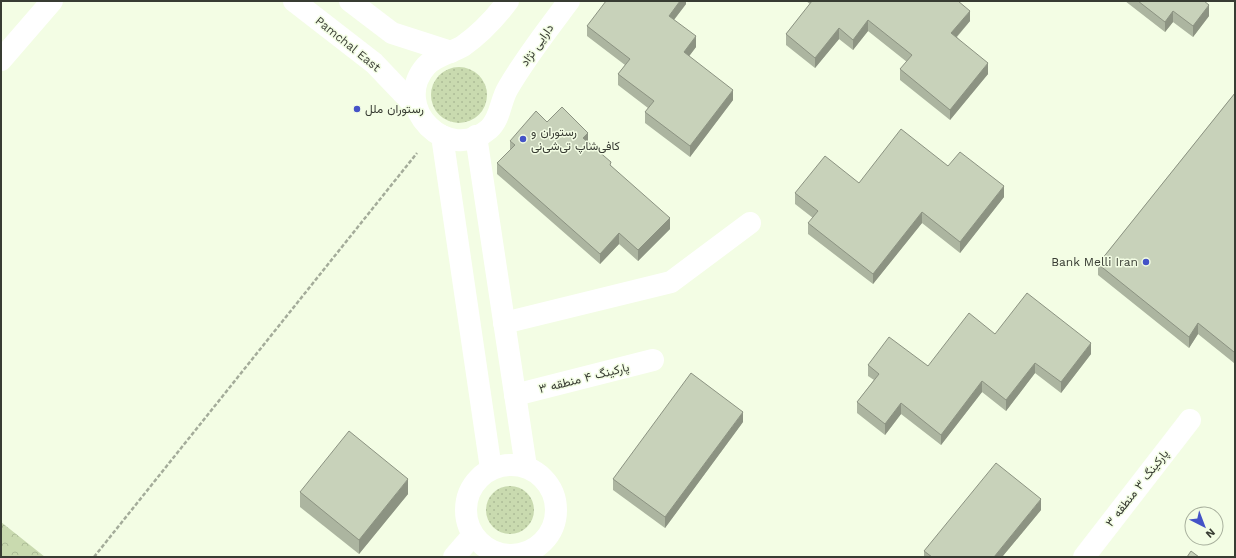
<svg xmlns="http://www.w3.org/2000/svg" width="1236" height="558" viewBox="0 0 1236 558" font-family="'Work Sans',Vazirmatn,sans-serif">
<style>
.grass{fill:url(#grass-dots)}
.park{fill:url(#park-crowns)}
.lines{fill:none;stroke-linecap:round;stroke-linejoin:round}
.path{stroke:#a4ac9a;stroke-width:2.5;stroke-dasharray:4 2;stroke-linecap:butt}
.street{stroke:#fff;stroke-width:22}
.secondary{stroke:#fff;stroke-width:22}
.wall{fill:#acb5a0}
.shaded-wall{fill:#8c9382}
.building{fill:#c8d2ba;stroke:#8c9382}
.poi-dot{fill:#4453c7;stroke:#f3fde4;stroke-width:1.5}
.labels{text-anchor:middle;stroke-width:3;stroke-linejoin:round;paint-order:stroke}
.street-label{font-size:12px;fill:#383c33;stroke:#f3fde4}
.poi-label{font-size:12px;fill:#383c33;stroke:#f3fde4;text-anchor:start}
</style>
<defs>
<pattern id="grass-dots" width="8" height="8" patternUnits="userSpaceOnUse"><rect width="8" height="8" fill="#c9daaf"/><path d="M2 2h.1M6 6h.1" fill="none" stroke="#adbc97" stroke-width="1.8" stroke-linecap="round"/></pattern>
<pattern id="park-crowns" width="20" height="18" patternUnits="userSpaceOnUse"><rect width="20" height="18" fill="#c9daaf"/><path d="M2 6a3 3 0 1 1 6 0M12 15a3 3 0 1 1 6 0" fill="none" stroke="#adbc97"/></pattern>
</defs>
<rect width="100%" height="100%" fill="#f3fde4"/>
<g class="grass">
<circle cx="459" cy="95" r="28"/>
<circle cx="510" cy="510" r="24"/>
</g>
<path class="park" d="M1 522 45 557H1Z"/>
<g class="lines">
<path class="path" d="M94 557 417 153"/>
<g class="street">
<path d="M1 60 52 1"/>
<path d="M504 323 671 282 750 223"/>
<path d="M515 395 653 360"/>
<path d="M1084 557 1190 420"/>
</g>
<g class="secondary">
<path d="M294 1 374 63 416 107"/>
<path d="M350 1 392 33 451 52"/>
<path d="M508 1C496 17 480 34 463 46 451 53 436 55 426 66 390 107 448 165 489 129 501 118 500 101 508 88 526 57 548 29 569 1"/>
<path d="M442 136 491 469"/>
<path d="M476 136 526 467"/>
<circle cx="511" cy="510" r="45"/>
<path d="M454 557 473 535"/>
</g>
</g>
<g class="wall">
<path d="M686 1V4L674 20 696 47 689 56 733 100 690 157 645 123V112L648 108 618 85V74L625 65 587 36V26Z"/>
<path d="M806 1H958L970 21 957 37 988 74 950 120 900 80V69L907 62 868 31 853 50 839 39 815 68 786 45V34L810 4Z"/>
<path d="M1125 1H1204L1209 16 1193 37 1173 22 1165 32Z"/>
<path d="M1235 93V362L1234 363 1198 334 1189 348 1098 275V264Z"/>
<path d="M547 122 588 141 670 229 638 261 619 244 600 264 497 174V163L510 150V141Z"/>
<path d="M948 166 1004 197 960 253 922 223 873 284 808 234V223L813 218 795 204V193L859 183Z"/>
<path d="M995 334 1091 354 1061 393 1035 373 1006 411 982 392 941 445 901 414 885 435 857 413V402L874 380 868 376V365L928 366Z"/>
<path d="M743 422 665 528 613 490V479Z"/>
<path d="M300 492 408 494 359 554 300 507Z"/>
<path d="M1041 510 1002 557H924V551Z"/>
</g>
<g class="shaded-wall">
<path d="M680 1H686V4L669 26V16Z"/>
<path d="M1209 5V16L1193 37V26Z"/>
<path d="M970 11V21L951 43V33Z"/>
<path d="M1173 11V22L1165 32V22Z"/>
<path d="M868 20V31L853 50V40Z"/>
<path d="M839 28V39L815 68V58Z"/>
<path d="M696 36V47L684 63V52Z"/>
<path d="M988 63V74L950 120V110Z"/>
<path d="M733 90V100L690 157V146Z"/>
<path d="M588 133V143L583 138Z"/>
<path d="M1004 186V197L960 253V242Z"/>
<path d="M922 212V223L873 284V274Z"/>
<path d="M670 218V229L638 261V250Z"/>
<path d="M619 233V244L600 264V254Z"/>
<path d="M1198 323V334L1189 348V337Z"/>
<path d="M1091 343V354L1061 393V382Z"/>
<path d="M1235 351V362L1234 363V352Z"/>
<path d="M1035 363V373L1006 411V400Z"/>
<path d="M982 381V392L941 445V435Z"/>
<path d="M901 403V414L885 435V424Z"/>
<path d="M743 412V422L665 528V517Z"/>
<path d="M408 479V494L359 554V540Z"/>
<path d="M1041 499V510L1002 557H994Z"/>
</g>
<g class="building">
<path d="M606 1H680L669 16 696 36 684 52 733 90 690 146 645 112 654 101 618 74 630 59 587 26Z"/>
<path d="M812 1H958L970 11 951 33 988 63 950 110 900 69 912 55 868 20 853 40 839 28 815 58 786 34Z"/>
<path d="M1138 1H1204L1209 5 1193 26 1173 11 1165 22Z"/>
<path d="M1235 93V351L1234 352 1198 323 1189 337 1098 264Z"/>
<path d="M562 107 588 133 583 138 611 162 610 165 670 218 638 250 619 233 600 254 497 163 515 145 510 141 536 111 547 122Z"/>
<path d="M901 129 948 166 960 152 1004 186 960 242 922 212 873 274 808 223 818 211 795 193 825 156 859 183Z"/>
<path d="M1027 293 1091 343 1061 382 1035 363 1006 400 982 381 941 435 901 403 885 424 857 402 879 374 868 365 889 337 928 366 969 313 995 334Z"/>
<path d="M691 373 743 412 665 517 613 479Z"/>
<path d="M349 431 408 479 359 540 300 492Z"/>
<path d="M996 463 1041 499 994 557H932L924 551Z"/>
<path d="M1191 551 1199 557H1187Z"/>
</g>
<g class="poi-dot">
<circle cx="357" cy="109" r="4"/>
<circle cx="523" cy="139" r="4"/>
<circle cx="1146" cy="262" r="4"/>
</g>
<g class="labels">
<g class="street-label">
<text transform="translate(348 44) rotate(39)" y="4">Pamchal East</text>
<text transform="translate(537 45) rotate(-55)" y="4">دارایی نژاد</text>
<text transform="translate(584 378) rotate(-14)" y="4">پارکینگ ۴ منطقه ۳</text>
<text transform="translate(1137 488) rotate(-52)" y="4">پارکینگ ۳ منطقه ۳</text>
</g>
<g class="poi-label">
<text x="365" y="113">رستوران ملل</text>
<text x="531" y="136">رستوران و<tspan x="531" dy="14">کافی‌شاپ تی‌شی‌نی</tspan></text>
<text x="1138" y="266" text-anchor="end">Bank Melli Iran</text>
</g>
</g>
<rect width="1236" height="558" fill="none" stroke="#383c33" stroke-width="4"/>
<g transform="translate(1204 526) rotate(138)"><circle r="19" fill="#f3fde4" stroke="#a8b09d"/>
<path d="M0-3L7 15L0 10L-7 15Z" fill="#4453c7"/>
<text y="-6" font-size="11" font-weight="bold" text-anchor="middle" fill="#383c33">N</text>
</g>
</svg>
